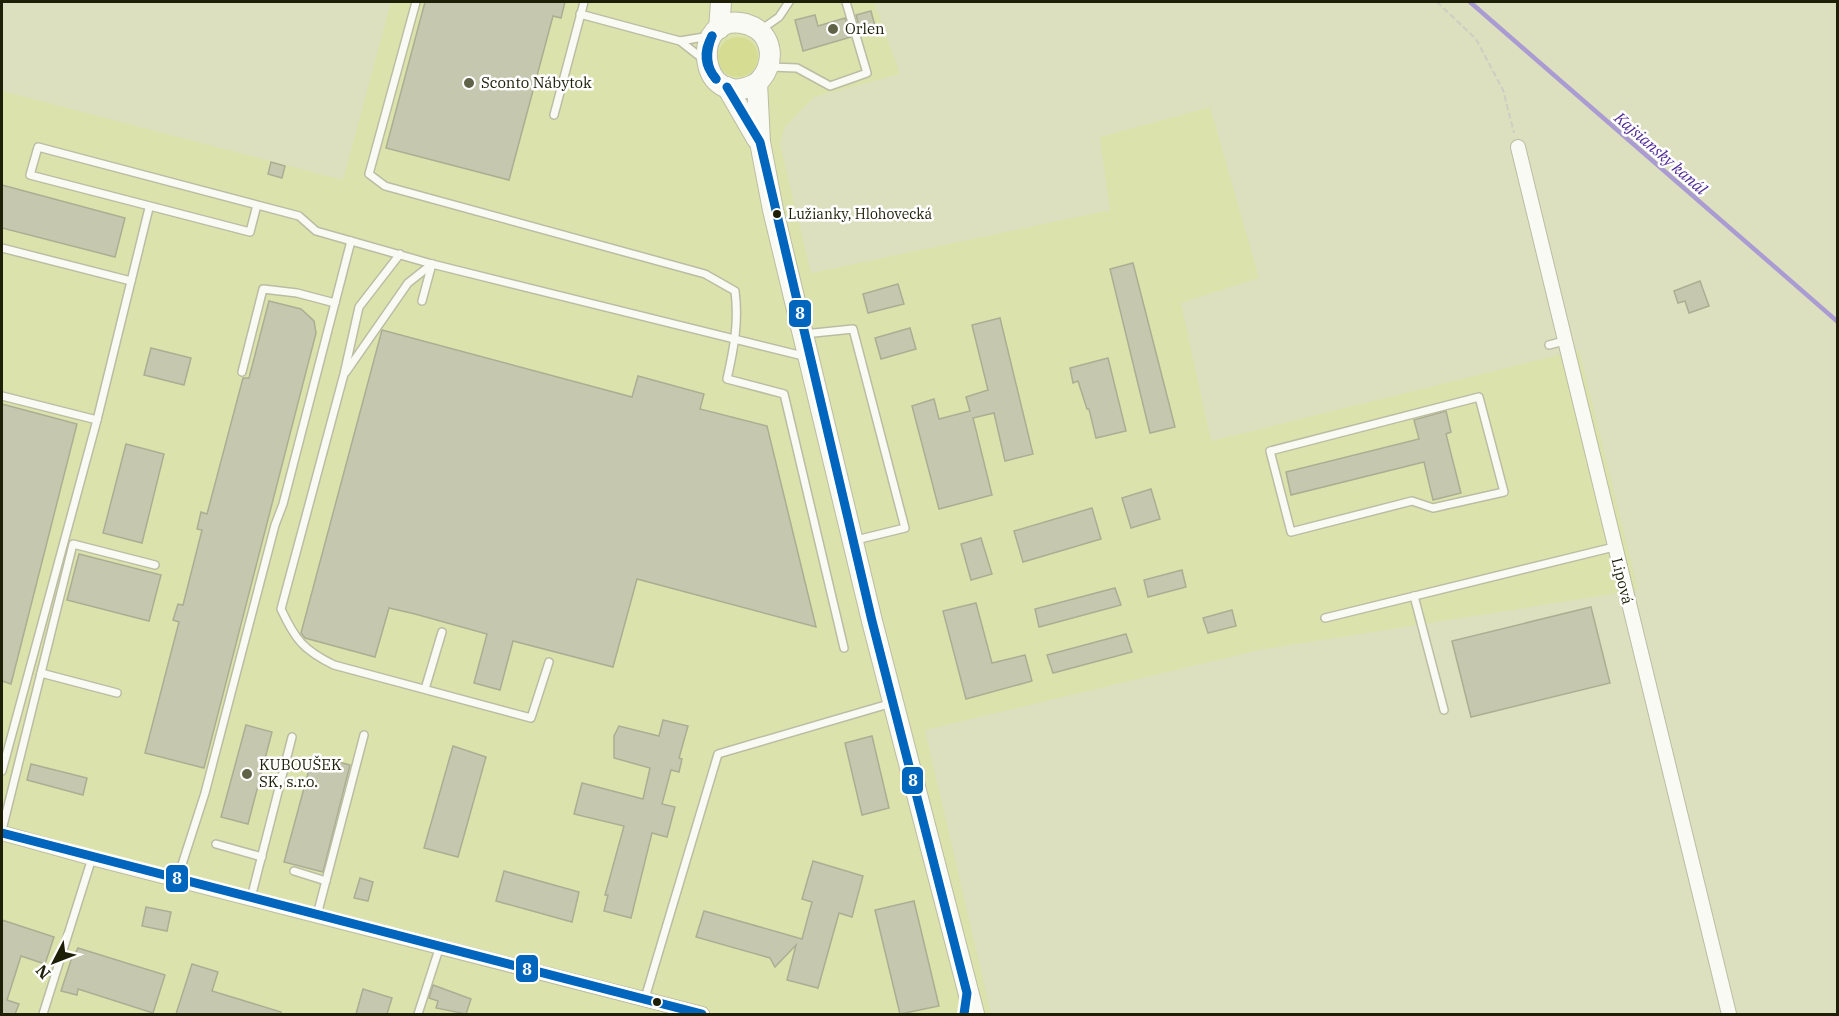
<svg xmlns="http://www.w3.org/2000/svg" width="1839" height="1016" viewBox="0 0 1839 1016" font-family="'IBM Plex Serif',serif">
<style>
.built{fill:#dbe2ac}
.green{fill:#d6dd93}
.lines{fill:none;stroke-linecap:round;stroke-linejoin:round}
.stream{stroke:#aa9bd3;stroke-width:4.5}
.building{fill:#c5c8ae;stroke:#abae93;stroke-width:1.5}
.lane-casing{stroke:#bbbda3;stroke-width:10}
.street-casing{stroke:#bbbda3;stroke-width:16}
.secondary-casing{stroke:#bbbda3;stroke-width:22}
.path{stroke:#cdcec4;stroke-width:2;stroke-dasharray:6 3;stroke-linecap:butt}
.lane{stroke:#fafaf5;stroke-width:7}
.street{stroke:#fafaf5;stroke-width:14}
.secondary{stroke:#fafaf5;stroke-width:20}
.bus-1-casing{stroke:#fff;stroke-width:14}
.bus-1{stroke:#0065bd;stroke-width:9}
.poi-dot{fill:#606347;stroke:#fff;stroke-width:2}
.bus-dot{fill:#1d1f07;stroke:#fff;stroke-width:2}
.labels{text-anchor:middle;stroke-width:5;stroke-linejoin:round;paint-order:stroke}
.bus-label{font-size:14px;fill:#1d1f07;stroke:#fff;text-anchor:start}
.poi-label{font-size:15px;fill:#1d1f07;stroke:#fff;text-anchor:start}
.street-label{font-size:15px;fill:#1d1f07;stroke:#fff}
.water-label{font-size:16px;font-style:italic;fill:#512a98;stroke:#fff}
.line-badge{stroke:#fff;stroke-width:2}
.badge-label{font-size:16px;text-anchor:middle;font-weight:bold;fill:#fff}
</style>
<rect width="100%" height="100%" fill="#dce0be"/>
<path class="built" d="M391 2H874L900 74 814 97 784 128 780 144 811 273 1110 210 1100 137 1210 107 1259 278 1181 303 1211 441 1579 350 1638 590 1259 650 925 730 991 1014H2V91L343 180Z"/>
<circle class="green" cx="738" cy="57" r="20"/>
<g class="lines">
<path class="stream" d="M1470 2 1838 322"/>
</g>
<g class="building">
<path d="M425 2H565L561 18 553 16 509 180 386 148Z"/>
<path d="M871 11 876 30 861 34 856 15Z"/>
<path d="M815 15 818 26 845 18 851 37 803 51 795 20Z"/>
<path d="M271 162 285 166 282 178 268 174Z"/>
<path d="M2 185 125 218 115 257 2 228Z"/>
<path d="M1133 263 1175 427 1150 433 1110 269Z"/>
<path d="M1700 281 1709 306 1689 313 1685 301 1678 303 1674 291Z"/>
<path d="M898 284 904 304 868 313 863 294Z"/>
<path d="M269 301 301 309 314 321 316 333 204 768 145 753 179 622 173 620 178 604 183 605 202 530 197 529 201 512 207 514 243 378H249Z"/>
<path d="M1000 318 1033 454 1005 461 994 413 973 418 992 495 939 509 912 406 934 399 939 419 970 411 966 397 988 390 972 325Z"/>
<path d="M910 328 916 349 881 359 875 338Z"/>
<path d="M382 330 632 397 638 376 704 394 700 409 767 426 816 627 637 579 613 667 513 641 500 690 474 683 487 634 415 614 389 608 375 657 305 638 301 633Z"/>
<path d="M151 348 191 358 184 385 144 375Z"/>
<path d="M1108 358 1126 431 1096 438 1089 409H1087L1078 381 1073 383 1070 368Z"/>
<path d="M2 404 77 424 11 684 2 681Z"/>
<path d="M1446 411 1451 432 1446 434 1461 493 1433 500 1424 462 1291 495 1286 472 1419 439 1414 420Z"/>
<path d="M126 444 164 454 142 543 103 533Z"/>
<path d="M1151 489 1160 519 1131 528 1122 498Z"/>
<path d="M1092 508 1101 539 1023 562 1014 531Z"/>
<path d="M981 538 992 574 971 580 961 544Z"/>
<path d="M79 554 161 575 149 621 67 600Z"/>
<path d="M1182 570 1186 587 1148 597 1144 580Z"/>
<path d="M1115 588 1121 605 1039 627 1035 609Z"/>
<path d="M976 603 992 663 1025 655 1032 681 966 699 943 611Z"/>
<path d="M1591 607 1610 683 1471 717 1452 641Z"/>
<path d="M1232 610 1236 626 1208 633 1203 618Z"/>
<path d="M1126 634 1132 652 1053 673 1047 655Z"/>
<path d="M663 720 688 726 679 758 682 759 679 772 671 770 662 804 675 807 667 837 652 833 631 918 604 911 608 895H605L624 826 574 814 582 783 643 799 650 768 614 758V736L619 726 659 736Z"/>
<path d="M246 725 272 732 248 824 221 817Z"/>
<path d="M872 736 889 808 862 815 845 743Z"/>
<path d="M453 746 486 757 458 857 424 848Z"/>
<path d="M313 755 350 765 323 872 284 862Z"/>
<path d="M31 764 87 778 83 795 27 780Z"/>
<path d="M813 861 863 876 852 917 839 913 818 988 787 980 796 945 775 967 770 958 696 937 704 911 802 939 812 902 802 899Z"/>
<path d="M504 871 579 892 572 922 496 901Z"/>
<path d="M360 878 373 882 368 901 354 898Z"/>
<path d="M914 901 939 1006 900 1014 875 910Z"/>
<path d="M146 907 171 912 167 931 142 926Z"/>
<path d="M2 920 54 937 45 964 21 956 7 1000 19 1004 15 1014H2Z"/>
<path d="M78 948 165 975 153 1013 78 989 77 995 61 991 73 954H75Z"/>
<path d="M192 964 218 972 212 991 281 1012V1014H176Z"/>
<path d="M433 985 471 999 466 1014 436 1008 438 1001 429 998Z"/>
<path d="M363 989 392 998 387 1014H356Z"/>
</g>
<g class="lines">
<g class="lane-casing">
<g id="lane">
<path d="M416 2 369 174 385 186 705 274 735 291C739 322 734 348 727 379L784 394 844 648"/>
<path d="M580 14 680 41 703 59"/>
<path d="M762 29 779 17 789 2"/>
<path d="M680 41 710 36"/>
<path d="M771 67 797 68 830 86 867 73 846 2"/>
<path d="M554 115 584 2"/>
<path d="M257 205 250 232 30 175 38 147 299 216 316 231 432 264 807 357"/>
<path d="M2 248 131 281"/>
<path d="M400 254 359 307 344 374 281 609C295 639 303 650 334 665L531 718 549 662"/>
<path d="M422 301 432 264"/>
<path d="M804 334 853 329 905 528 856 540"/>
<path d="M1549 345 1564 341"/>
<path d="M242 372 263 289 297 293 335 303"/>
<path d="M346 372 408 283 432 264"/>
<path d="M2 396 97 420"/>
<path d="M1479 397 1504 492 1433 508 1412 501 1291 532 1270 451Z"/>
<path d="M1414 596 1444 710"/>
<path d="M1325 618 1614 547"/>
<path d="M41 673 117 693"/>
<path d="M425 689 442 632"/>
<path d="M2 771 97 420 149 208"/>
<path d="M2 830 73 544 155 565"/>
<path d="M216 844 262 857"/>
<path d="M294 871 326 881"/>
<path d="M177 880 205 793 275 525 283 504 351 241"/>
<path d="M251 898 292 737"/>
<path d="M317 915 364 735"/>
<path d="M645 998 718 754 892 703"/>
<path d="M43 1014 92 858"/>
<path d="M418 1014 440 946"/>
</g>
</g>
<g class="street-casing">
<g id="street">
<path d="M1518 147 1729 1014"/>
<path d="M2 833 92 858 702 1014"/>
</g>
</g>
<g class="secondary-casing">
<g id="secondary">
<path d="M719 29 721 2"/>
<path d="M757 83C698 116 687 9 746 24 774 32 777 65 757 83L760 142 773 210 872 621 974 1014"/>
<path d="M727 87 757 139"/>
</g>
</g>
<path class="path" d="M1437 2 1476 39 1503 90 1514 133"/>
<use href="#lane" class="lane"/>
<use href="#street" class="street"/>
<use href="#secondary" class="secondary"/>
<g class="bus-1-casing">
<g id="bus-1">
<path d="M712 36C706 51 705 66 716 79"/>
<path d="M712 36C703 52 704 65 716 79"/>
<path d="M727 87 760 142 872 621 967 993 964 1014"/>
<path d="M2 833 702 1014"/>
</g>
</g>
<use href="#bus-1" class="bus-1"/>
</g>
<g class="poi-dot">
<circle cx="833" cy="29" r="6"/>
<circle cx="469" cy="83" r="6"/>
<circle cx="247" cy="774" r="6"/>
</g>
<g class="bus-dot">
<circle cx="777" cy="214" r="5"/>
<circle cx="657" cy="1002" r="5"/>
</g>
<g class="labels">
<g class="bus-label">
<text x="788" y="219">Lužianky, Hlohovecká</text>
</g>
<g class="poi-label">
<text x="845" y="34">Orlen</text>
<text x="481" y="88">Sconto Nábytok</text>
<text x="259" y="770">KUBOUŠEK<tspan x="259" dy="17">SK, s.r.o.</tspan></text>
</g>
<g class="street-label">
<text transform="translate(1622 581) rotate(76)" y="5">Lipová</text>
</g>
<g class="water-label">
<text transform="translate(1661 153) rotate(41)" y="6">Kajsiansky kanál</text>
</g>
</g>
<g class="line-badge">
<rect x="788" y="299" width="24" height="29" rx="6" fill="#0065bd"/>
<rect x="901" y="766" width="23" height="29" rx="6" fill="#0065bd"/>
<rect x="165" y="864" width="24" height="29" rx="6" fill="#0065bd"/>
<rect x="515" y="954" width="24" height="29" rx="6" fill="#0065bd"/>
</g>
<g class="badge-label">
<text x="800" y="319">8</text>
<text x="913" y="786">8</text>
<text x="177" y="884">8</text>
<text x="527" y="975">8</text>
</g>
<rect width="1839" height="1016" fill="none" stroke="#1d1f07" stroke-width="6"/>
<g transform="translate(54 962) rotate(228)" stroke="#ffffff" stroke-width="4.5" paint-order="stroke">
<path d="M0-4.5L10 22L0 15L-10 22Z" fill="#1d1f07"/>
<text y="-9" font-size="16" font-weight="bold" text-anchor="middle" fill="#1d1f07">N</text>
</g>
</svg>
